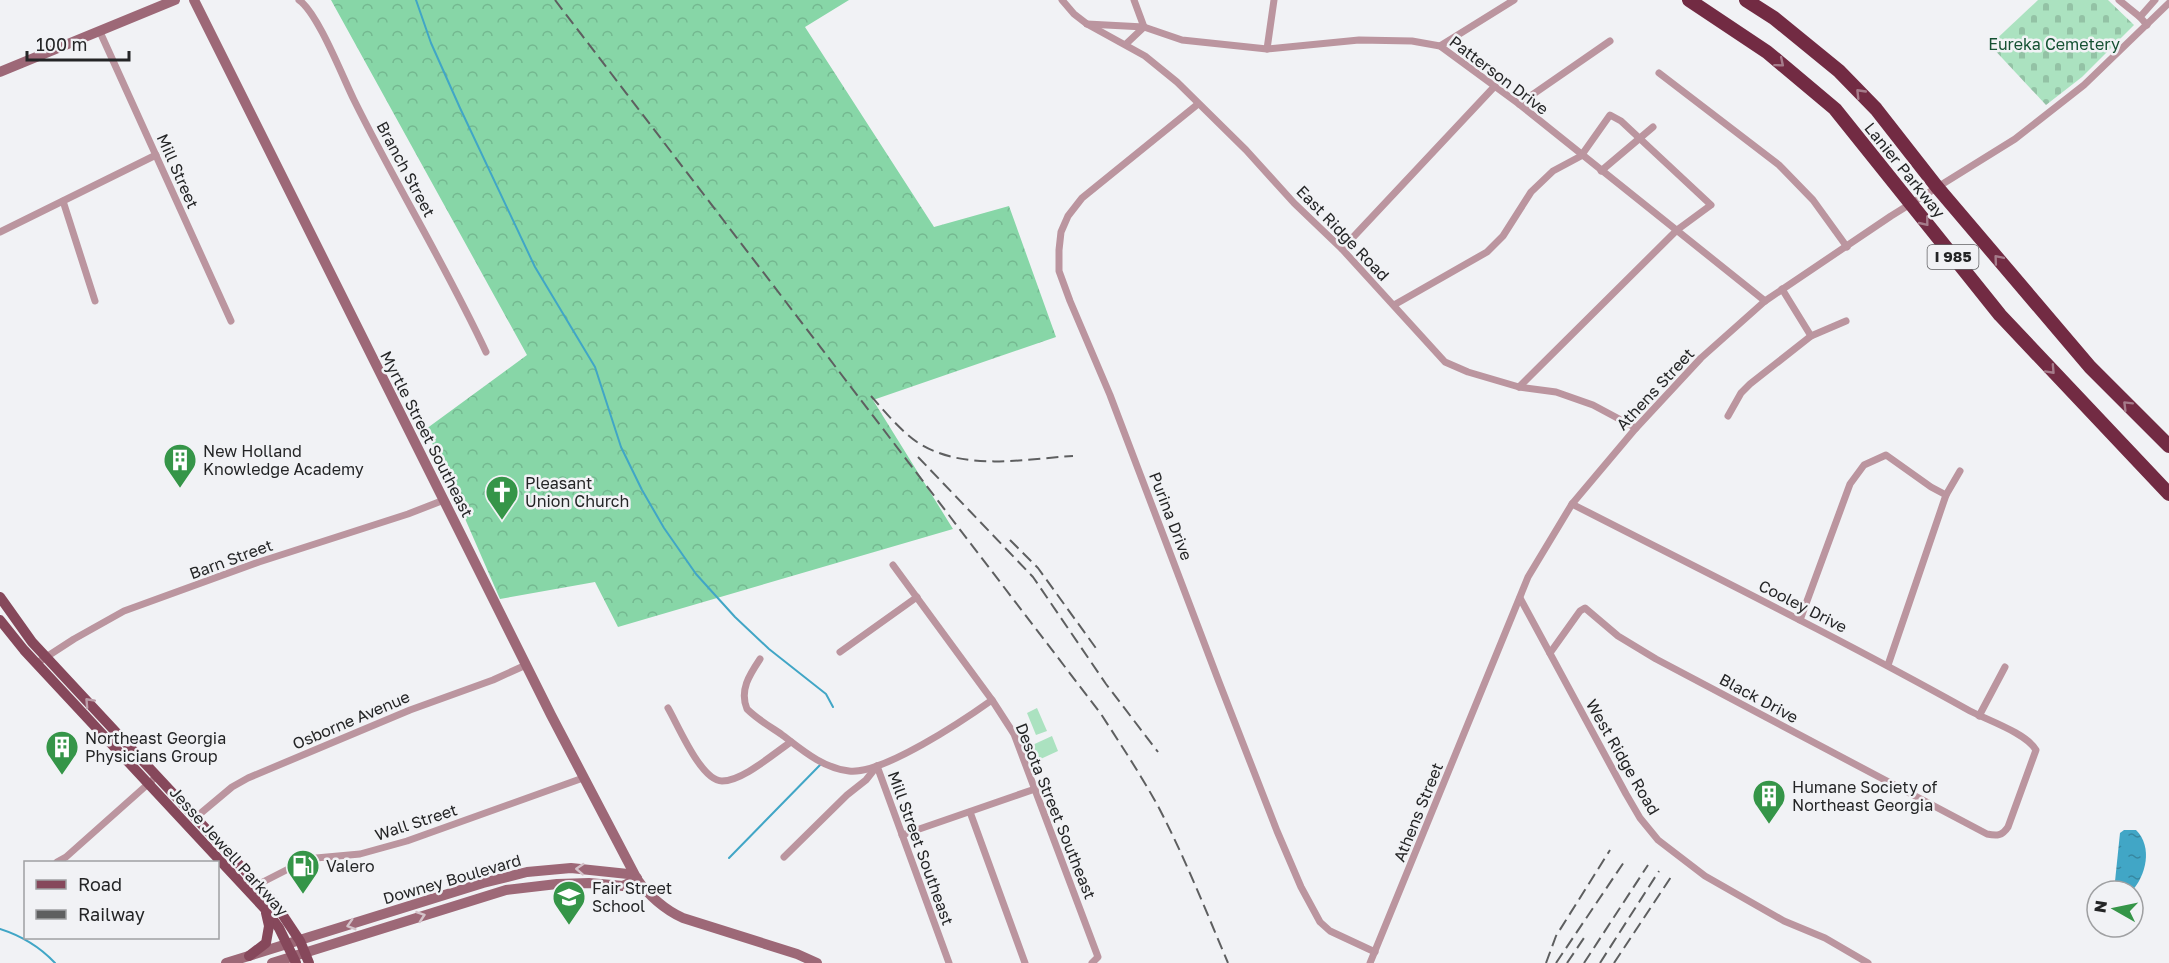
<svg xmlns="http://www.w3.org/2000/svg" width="2169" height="963" viewBox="0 0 2169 963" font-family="'Golos Text',sans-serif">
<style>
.green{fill:#abe2c0}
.forest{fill:url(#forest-crowns)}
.cemetery{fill:url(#cemetery-stones)}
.water{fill:url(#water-ripples)}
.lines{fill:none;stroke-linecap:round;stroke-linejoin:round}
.stream{stroke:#41a6c6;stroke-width:2}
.street{stroke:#bb959f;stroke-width:7}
.secondary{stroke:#9d6877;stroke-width:10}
.primary{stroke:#86485b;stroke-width:10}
.highway{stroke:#722b43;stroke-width:14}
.rail{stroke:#5e5f60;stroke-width:2;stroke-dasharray:12 6;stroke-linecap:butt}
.oneway{stroke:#a57b8a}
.oneway2{stroke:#bc9da8}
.oneway3{stroke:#d4c2c9}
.labels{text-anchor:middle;stroke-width:5;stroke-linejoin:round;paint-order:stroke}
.shield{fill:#f1f2f5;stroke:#626264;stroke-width:1.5}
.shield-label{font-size:15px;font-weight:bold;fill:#242526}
.park-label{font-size:16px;fill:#145032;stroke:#f1f2f5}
.street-label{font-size:16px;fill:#242526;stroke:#f1f2f5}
.poi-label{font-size:16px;fill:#242526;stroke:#f1f2f5;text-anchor:start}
</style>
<defs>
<pattern id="forest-crowns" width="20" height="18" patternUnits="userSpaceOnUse" patternTransform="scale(1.5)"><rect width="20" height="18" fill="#87d6a7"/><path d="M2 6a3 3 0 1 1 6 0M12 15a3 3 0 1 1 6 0" fill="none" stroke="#74b890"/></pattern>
<pattern id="cemetery-stones" width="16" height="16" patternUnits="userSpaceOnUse" patternTransform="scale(1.5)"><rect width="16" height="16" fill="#abe2c0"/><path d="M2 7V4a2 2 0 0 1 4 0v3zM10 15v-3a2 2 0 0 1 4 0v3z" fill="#93c2a5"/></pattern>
<pattern id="water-ripples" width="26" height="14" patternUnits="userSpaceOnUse" patternTransform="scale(1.5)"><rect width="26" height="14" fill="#41a6c6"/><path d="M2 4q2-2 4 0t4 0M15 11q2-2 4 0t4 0" fill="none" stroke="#3687a1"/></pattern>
</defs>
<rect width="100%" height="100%" fill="#f1f2f5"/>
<g class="green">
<path d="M1037 708 1047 731 1036 735 1027 713Z"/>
<path d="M1052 736 1058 751 1034 762 1028 747Z"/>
</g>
<path class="forest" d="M331 0H849L805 27 934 227 1009 206 1056 337 873 400 953 529 618 627 595 582 500 599 426 429 527 355Z"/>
<path class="cemetery" d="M2038 0H2108L2134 25 2082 77 2046 105 1990 45Z"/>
<path class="water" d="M2124 830H2136C2153 847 2146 875 2132 891H2114L2120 833Z"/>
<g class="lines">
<g class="stream">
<path d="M416 0 431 43 460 108 535 267 595 367 621 447 642 490 664 528 696 574 735 617 769 649 826 694 833 707"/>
<path d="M729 858 821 764"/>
<path d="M0 929C22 936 39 946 55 963"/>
</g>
<g class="street">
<path d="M299 0C318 13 343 78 354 100 396 185 446 266 486 352"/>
<path d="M1062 0 1074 14 1087 24 1145 56 1177 82 1246 150 1294 203 1342 249 1445 362 1468 372 1519 387 1556 392 1593 405 1636 428"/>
<path d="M2119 0 2140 17"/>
<path d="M1087 24 1144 27 1182 40 1267 49 1359 40 1412 41 1440 46 1519 104 1765 301"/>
<path d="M2147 25 2140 17 2155 0"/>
<path d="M100 32 231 321"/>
<path d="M1126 44 1144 27 1134 0"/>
<path d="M1440 46 1514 0"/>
<path d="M1267 49 1274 0"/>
<path d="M1659 73 1779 165 1813 200 1847 247"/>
<path d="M1198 104 1082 198 1068 216 1061 232 1059 250V271L1070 301 1110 395 1219 682 1277 831 1301 887 1320 922 1330 931 1375 952"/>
<path d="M1519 104 1610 41"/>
<path d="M1601 171 1653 127"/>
<path d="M63 201 95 301"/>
<path d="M0 232 156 155"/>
<path d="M1342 249 1494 87"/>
<path d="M1782 289 1811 336"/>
<path d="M1394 305 1487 252 1503 236 1531 192 1553 171 1581 156 1610 115 1621 121 1711 205 1677 230 1519 387"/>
<path d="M1728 416 1741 393 1750 384 1811 336 1846 321"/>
<path d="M893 565 992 700 1014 734 1098 957 1092 963"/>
<path d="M1520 598 1626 794 1640 818 1658 840 1705 876 1784 921 1825 938 1868 963"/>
<path d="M1800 620 1850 484 1864 465 1886 455 1931 487 1946 495"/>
<path d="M840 652 917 597"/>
<path d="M1550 653 1580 611 1585 608 1618 636 1656 659 1987 834C1997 836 2002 836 2008 827L2036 750C2026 733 1987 720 1970 711 1839 638 1705 572 1572 504"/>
<path d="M760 659C750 674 739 690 747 709 757 719 769 726 781 734 801 749 822 768 849 771 882 775 964 720 992 700"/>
<path d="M37 663 74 639 124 611 259 562 408 514 444 500"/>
<path d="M1888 665 1946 495 1960 471"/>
<path d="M668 708C678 725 701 781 722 781 743 781 774 753 791 742"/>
<path d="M1979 716 2005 667"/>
<path d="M877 766 949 963"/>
<path d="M970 812 1025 963"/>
<path d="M195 818 232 787 248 778 410 710 493 680 526 665"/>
<path d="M902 835 1035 789"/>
<path d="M784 857 847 795 866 780 877 766"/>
<path d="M57 862 66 857 157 776"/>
<path d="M257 885 302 862 316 858 360 854 407 841 583 778"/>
<path d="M1370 963 1528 577 1572 504 1636 428 1701 358 1765 301 1891 216 2015 139 2084 85 2169 3"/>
</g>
<g class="secondary">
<path d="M194 0 551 715 637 879C648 895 665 910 683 918L797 954 817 963"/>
<path d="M0 72 175 0"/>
<path d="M226 963 483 883 527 872 571 868 628 874 637 878"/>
<path d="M272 963 506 890 557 884 589 883 623 886 637 879"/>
</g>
<g class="primary">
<path d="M0 597 32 642 274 902 300 941 309 963"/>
<path d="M0 620 24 650 266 910 279 928 296 963"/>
<path d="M249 956 266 943 269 926 266 913"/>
</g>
<g class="highway">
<path d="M1689 0 1767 52 1835 109 2000 315 2169 494"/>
<path d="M1746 0 1774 18 1839 71 1876 109 1937 187 2090 367 2169 446"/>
</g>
<g class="rail">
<path d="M555 0 1101 714C1121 745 1141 775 1159 808 1185 858 1206 911 1228 963"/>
<path d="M871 396C885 412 900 430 917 442 963 472 1022 459 1073 456"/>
<path d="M918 457 1033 577 1106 684 1158 752"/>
<path d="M1010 540 1038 568 1098 651"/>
<path d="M1546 963 1556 936 1610 850"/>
<path d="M1556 963 1624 862"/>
<path d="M1567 963 1586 935"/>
<path d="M1584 963 1648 865"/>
<path d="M1600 963 1659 871"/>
<path d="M1614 963 1671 877"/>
</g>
</g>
<defs><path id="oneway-chevron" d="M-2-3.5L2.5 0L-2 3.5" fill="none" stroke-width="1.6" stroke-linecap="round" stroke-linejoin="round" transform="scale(1.5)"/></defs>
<g class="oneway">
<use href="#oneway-chevron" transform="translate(1780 63) rotate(40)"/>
<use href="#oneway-chevron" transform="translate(1860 93) rotate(-134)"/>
<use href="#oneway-chevron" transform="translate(1925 222) rotate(51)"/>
<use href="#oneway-chevron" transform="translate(1998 259) rotate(-130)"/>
<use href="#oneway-chevron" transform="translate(2051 370) rotate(47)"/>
<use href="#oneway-chevron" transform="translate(2127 405) rotate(-135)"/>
</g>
<use class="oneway2" href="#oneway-chevron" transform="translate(89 702) rotate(-133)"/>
<g class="oneway3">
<use href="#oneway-chevron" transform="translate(580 869) rotate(-177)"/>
<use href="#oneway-chevron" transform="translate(421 916) rotate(-19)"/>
<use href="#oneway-chevron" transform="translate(351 925) rotate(163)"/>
</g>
<defs>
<g id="building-pin" transform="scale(1.725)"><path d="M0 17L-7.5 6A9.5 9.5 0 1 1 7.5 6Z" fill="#359548" stroke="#f1f2f5"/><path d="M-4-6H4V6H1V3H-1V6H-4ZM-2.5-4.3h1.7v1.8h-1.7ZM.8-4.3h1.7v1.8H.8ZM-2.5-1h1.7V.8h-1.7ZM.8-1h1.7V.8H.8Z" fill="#fff"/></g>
<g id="church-pin" transform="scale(1.725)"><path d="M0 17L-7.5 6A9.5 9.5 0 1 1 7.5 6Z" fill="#359548" stroke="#f1f2f5"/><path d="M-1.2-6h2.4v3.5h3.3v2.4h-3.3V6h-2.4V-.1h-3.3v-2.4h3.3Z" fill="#fff"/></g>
<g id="fuel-pin" transform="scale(1.725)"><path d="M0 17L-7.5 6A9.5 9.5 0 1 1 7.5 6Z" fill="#359548" stroke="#f1f2f5"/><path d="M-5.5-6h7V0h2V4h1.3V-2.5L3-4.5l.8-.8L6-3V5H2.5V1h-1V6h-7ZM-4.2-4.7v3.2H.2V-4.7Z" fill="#fff"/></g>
<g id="school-pin" transform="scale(1.725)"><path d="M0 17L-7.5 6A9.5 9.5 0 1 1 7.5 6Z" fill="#359548" stroke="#f1f2f5"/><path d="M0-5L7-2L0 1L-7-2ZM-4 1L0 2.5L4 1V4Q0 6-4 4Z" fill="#fff"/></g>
</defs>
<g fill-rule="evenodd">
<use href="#building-pin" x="180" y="460"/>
<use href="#church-pin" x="502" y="492"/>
<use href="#building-pin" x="62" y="747"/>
<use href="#building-pin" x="1769" y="796"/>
<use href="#fuel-pin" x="303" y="866"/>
<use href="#school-pin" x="569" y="897"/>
</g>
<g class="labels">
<rect class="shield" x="1927.5" y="245" width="51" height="24" rx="4.5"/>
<g class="shield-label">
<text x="1953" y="262">I 985</text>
</g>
<g class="park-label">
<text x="2054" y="50">Eureka Cemetery</text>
</g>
<g class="street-label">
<text transform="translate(1499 75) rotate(37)" y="6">Patterson Drive</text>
<text transform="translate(406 169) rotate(62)" y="6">Branch Street</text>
<text transform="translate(1905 170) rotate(51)" y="6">Lanier Parkway</text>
<text transform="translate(178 171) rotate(66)" y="6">Mill Street</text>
<text transform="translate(1343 233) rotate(46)" y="6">East Ridge Road</text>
<text transform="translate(1655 389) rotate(-47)" y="6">Athens Street</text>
<text transform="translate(427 434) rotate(63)" y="6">Myrtle Street Southeast</text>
<text transform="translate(1171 516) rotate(69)" y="6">Purina Drive</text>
<text transform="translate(231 559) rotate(-20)" y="6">Barn Street</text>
<text transform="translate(1803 606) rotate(27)" y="6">Cooley Drive</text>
<text transform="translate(1759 698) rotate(28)" y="6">Black Drive</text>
<text transform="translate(351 720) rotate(-23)" y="6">Osborne Avenue</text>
<text transform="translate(1623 757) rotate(60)" y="6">West Ridge Road</text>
<text transform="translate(1056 811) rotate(68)" y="6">Desota Street Southeast</text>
<text transform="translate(1418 812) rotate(-68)" y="6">Athens Street</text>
<text transform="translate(416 822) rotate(-18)" y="6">Wall Street</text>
<text transform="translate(921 848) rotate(70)" y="6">Mill Street Southeast</text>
<text transform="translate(229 851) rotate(48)" y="6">Jesse Jewell Parkway</text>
<text transform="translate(452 879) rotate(-16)" y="6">Downey Boulevard</text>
</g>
<g class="poi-label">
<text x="203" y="457">New Holland<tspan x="203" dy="18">Knowledge Academy</tspan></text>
<text x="525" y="489">Pleasant<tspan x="525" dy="18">Union Church</tspan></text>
<text x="85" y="744">Northeast Georgia<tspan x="85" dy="18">Physicians Group</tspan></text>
<text x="1792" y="793">Humane Society of<tspan x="1792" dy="18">Northeast Georgia</tspan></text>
<text x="326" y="872">Valero</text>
<text x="592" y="894">Fair Street<tspan x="592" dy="18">School</tspan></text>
</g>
</g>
<rect x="24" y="861" width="195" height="78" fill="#f1f2f5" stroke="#9fa0a2" stroke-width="1.5"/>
<rect x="36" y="880" width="30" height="9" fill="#86485b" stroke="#9fa0a2" stroke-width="1.5"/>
<text x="78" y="891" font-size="18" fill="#242526">Road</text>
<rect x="36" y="910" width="30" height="9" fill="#5e5f60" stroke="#9fa0a2" stroke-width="1.5"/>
<text x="78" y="921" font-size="18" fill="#242526">Railway</text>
<g transform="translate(2115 909) rotate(279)"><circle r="28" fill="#f1f2f5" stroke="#9fa0a2" stroke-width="1.5"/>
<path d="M0-4.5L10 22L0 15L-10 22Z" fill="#359548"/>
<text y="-9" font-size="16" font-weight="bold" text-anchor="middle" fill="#242526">N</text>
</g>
<path d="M27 51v9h102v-9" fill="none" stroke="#242526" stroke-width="3"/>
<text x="36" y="51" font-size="18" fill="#242526" stroke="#f1f2f5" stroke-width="4.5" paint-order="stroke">100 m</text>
</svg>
